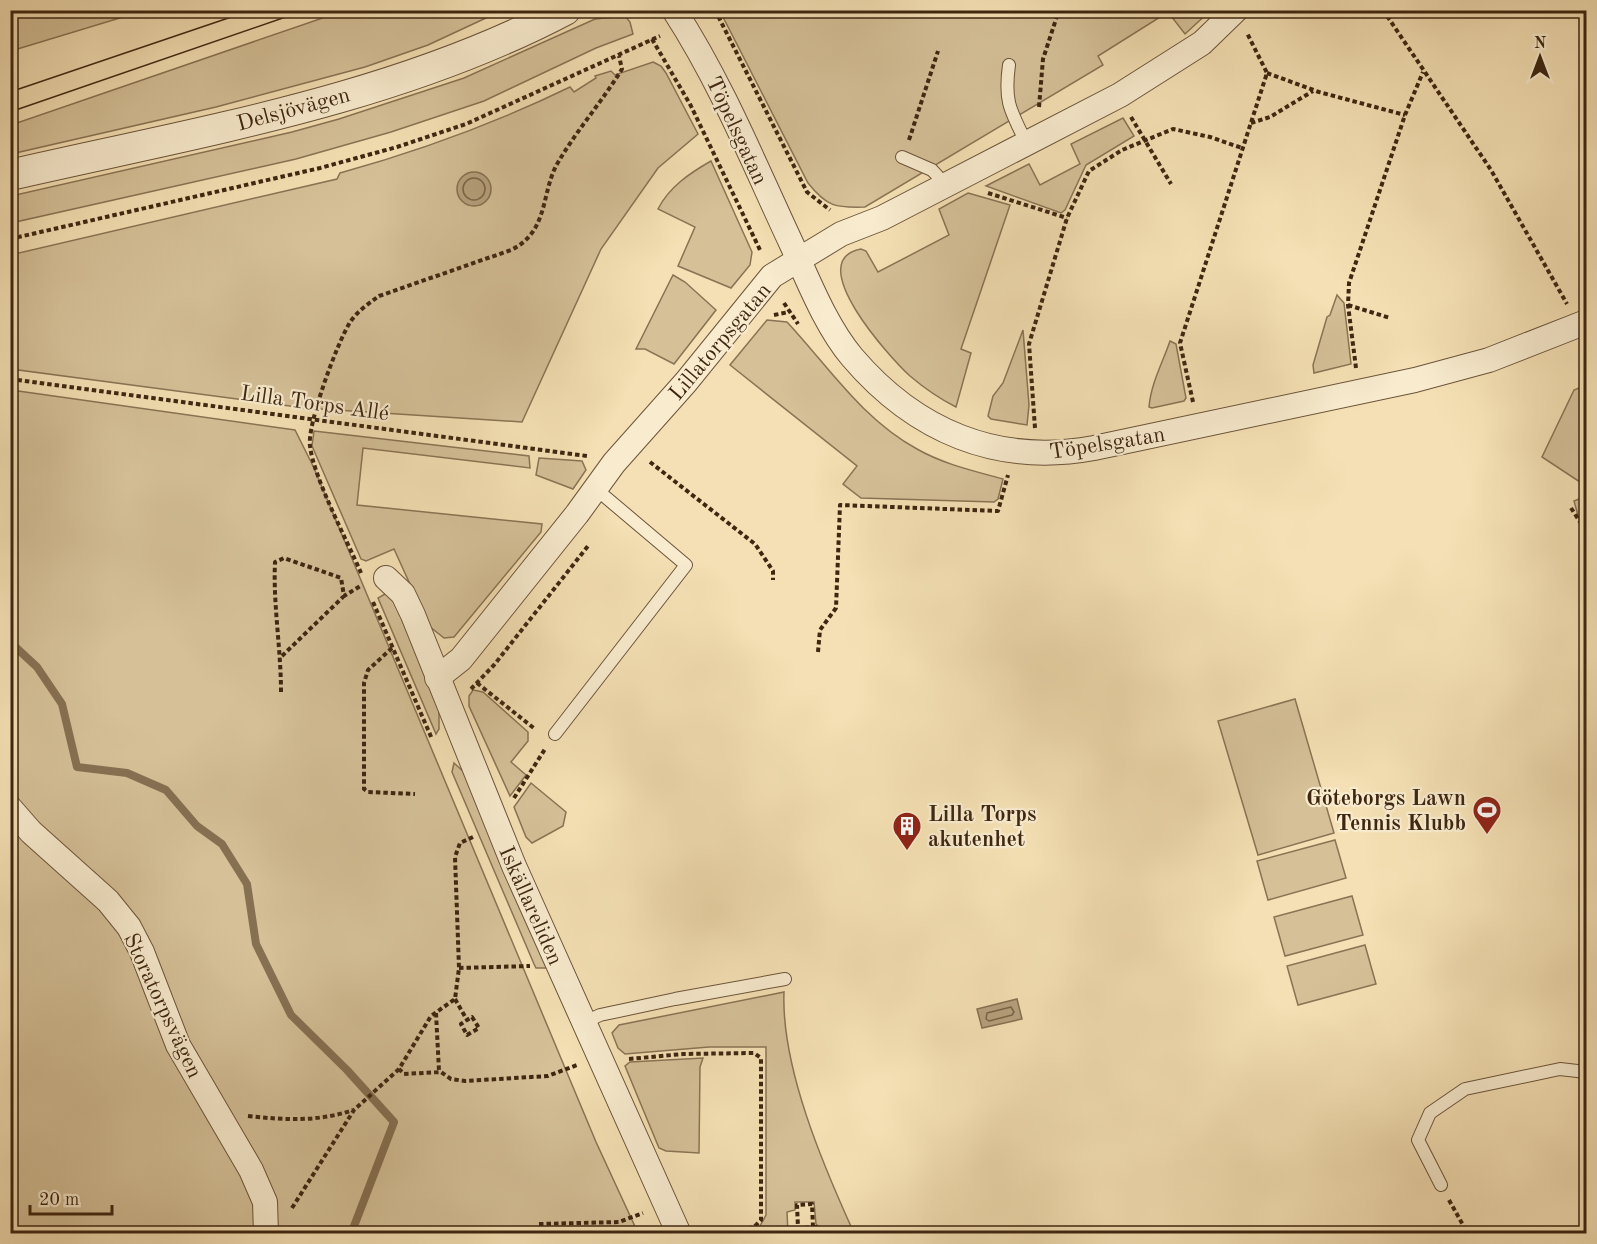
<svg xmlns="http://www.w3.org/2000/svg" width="1597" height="1244" viewBox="0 0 1597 1244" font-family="'Old Standard TT',serif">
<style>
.green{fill:#d5c098;stroke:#8a7354;stroke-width:1.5}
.water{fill:#b6a17d;stroke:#867052;stroke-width:1.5}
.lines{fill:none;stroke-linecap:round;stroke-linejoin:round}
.shore{stroke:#7a6447;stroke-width:1.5}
.stream{stroke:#867052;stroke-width:8}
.service-casing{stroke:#6c543a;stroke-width:14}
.minor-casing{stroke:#6c543a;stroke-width:26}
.tertiary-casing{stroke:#6c543a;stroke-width:32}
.path{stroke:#3e2611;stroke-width:4;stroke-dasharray:4.5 3;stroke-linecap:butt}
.service{stroke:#f8ebce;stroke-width:12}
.minor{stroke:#f8ebce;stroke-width:24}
.tertiary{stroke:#f8ebce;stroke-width:30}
.tram{stroke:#3e2611;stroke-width:1.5}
.labels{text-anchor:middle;stroke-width:4.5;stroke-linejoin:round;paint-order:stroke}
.street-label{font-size:22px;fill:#3e2611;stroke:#f8ebce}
.poi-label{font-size:22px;font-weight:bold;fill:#3e2611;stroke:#f8ebce;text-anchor:end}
</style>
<rect width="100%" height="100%" fill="#f4e0b4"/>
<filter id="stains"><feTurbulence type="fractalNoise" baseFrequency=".00333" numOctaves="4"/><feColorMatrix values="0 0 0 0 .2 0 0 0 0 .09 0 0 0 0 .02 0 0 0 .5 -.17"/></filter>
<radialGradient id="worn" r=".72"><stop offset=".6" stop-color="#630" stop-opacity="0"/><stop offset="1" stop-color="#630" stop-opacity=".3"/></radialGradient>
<g class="green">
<path d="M11 10H143V11L11 51Z"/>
<path d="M731 10 1210 11 1185 34 1168 12 1098 56 1103 65 865 207C836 208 827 207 808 183L723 17Z"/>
<path d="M343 11H501L428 45 365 67 216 107 11 154V125Z"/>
<path d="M625 16 630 22 633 34 596 48 484 101 391 132 296 159 11 223V196L292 132 339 119 464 78 595 19Z"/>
<path d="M653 62 661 66 666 73 698 134 658 168 601 249 522 422 305 408 11 369 10 255 337 179 340 173C419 151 496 123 570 87L574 92 596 78 595 76 611 71 615 75Z"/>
<path d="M1123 118 1134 136 1086 165 1065 210 1061 213 986 186 1029 164 1040 185 1080 164 1071 144Z"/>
<path d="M711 161 752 252 750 265 731 288 678 266 695 227 658 209C669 187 690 173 711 161Z"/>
<path d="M968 193 1010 205 961 349 971 353 956 407C940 399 923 387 910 376 891 359 801 260 861 249L866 251 878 272 949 235 939 209Z"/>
<path d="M673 275 685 282 716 310 674 364 645 349H636Z"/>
<path d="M1337 295 1344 303 1351 364 1314 373 1313 365 1327 317 1330 315Z"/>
<path d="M767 320 787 322C828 366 862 419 917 449 943 464 974 471 1003 479L998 499 994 502 861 498 843 484 857 466 730 365Z"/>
<path d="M1023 330 1029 405 1027 425 991 419 988 416 993 396 1003 383Z"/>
<path d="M1170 341 1176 344 1186 398 1184 401 1152 408 1149 407C1151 383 1163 362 1170 341Z"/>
<path d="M1586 385V486L1542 457 1574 390Z"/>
<path d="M11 390 295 430 314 468 596 1142 638 1233 11 1234Z"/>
<path d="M314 431 529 456 530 468 363 448 357 505 542 524 541 532 454 637 444 638 429 626 394 549 366 561 361 559 312 446Z"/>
<path d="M539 458 582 461 586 470 573 489 536 475Z"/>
<path d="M1586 496V544L1574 501Z"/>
<path d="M385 594 392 595 439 711V729L436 734 378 598Z"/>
<path d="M473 690 483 692 528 732V741L511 762 526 775 510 796 469 706V696Z"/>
<path d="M1295 699 1334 833 1258 855 1218 721Z"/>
<path d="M454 763 465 773 548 968H536L534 964 452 772Z"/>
<path d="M531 783 566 812 563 826 532 843 526 837 514 807Z"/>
<path d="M1335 840 1346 878 1268 900 1257 861Z"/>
<path d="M1352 896 1363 935 1285 956 1274 917Z"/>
<path d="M1365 945 1376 984 1298 1005 1287 966Z"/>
<path d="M784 992C781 1067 823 1165 854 1233H826L816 1224 814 1202H795V1210L787 1212 788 1233H768L760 1226 766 1215V1047H709L625 1054 618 1048 612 1033 619 1025Z"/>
<path d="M703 1058 700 1067 699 1153 666 1151 659 1148 625 1066 630 1062Z"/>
</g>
<g class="water">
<circle cx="474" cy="189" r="17"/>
<path d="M1017 999 1022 1019 982 1028 977 1009Z"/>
</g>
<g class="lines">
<g class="shore">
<circle cx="474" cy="189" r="11"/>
<path d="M1011 1007 1014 1012 1012 1015 989 1021 986 1019 987 1013Z"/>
</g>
<path class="stream" d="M10 642 37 667 62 704 77 767 127 773 166 790 197 826 222 844 247 884 256 944 291 1015 347 1070 394 1122 351 1234"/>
<g class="service-casing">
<g id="service">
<path d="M1009 65C1004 101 1010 110 1026 142"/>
<path d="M902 157 932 170 944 183"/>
<path d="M555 734 686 565 596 489"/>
<path d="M583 1023 600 1015 675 999 785 979"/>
<path d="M1441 1185 1418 1140 1430 1113 1465 1089 1560 1069 1586 1072"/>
</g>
</g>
<g class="minor-casing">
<g id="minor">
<path d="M674 10C722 84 755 166 792 245 809 282 826 326 852 357 915 431 997 466 1094 448L1415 380 1489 360 1586 322"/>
<path d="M386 578 403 594 413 615 514 866 679 1234"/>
<path d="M437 678 461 659 577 514 614 463 686 382 772 276 841 234 882 218 1120 95 1202 43 1236 10"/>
<path d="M10 808 31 832 108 901 129 927 142 952 178 1045 251 1170 265 1202 266 1234"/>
</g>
</g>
<g class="tertiary-casing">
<path id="tertiary" d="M10 175C197 132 394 100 565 10"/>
</g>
<g class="path">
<path d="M715 10 807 192 830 210"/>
<path d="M1383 10 1491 170 1567 304"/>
<path d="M652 39 691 106 761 252"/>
<path d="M1267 73 1319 92 1405 115"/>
<path d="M1039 107 1043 59 1059 10"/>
<path d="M1131 117 1171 184"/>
<path d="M1251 123 1270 117 1313 91"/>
<path d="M909 140 938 51"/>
<path d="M988 193 1067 218"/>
<path d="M10 239 320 168 397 147 466 124 660 36"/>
<path d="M784 303 798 324"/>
<path d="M1348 305 1390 318"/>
<path d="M774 315 789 312"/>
<path d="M1356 368 1348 305 1349 283 1405 115 1423 72"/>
<path d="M10 379 587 456"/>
<path d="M1193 402 1180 343 1267 73 1247 33"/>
<path d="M1035 428 1029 344 1067 218 1089 171 1122 150 1173 129 1210 137 1242 148"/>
<path d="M650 462 755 544 773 571V580"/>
<path d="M1571 508 1586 531"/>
<path d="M361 573C347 540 314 479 310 446 307 424 337 344 349 324 356 312 368 304 379 296L511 250C548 232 541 196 556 166 575 132 602 102 622 69L619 56"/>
<path d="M373 602 432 739"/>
<path d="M392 648 368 670 364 683V789L368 792 415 794"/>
<path d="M818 652 820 630 836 608 840 505 998 511 1008 475"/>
<path d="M282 656 343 597"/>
<path d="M477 683 535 729"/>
<path d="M471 689 494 665 588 546"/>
<path d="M281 692C281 648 273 605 275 562L284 558 341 578 344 596 362 585"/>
<path d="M514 798 545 749"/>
<path d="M473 837 460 843 455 857 459 968 455 999 431 1016 399 1069 404 1074 441 1072 451 1079 465 1081 548 1076 577 1065"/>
<path d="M459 968 530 966"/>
<path d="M455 999 467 1020 472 1017 479 1028 467 1035 461 1024 467 1020"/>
<path d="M436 1013 439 1071"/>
<path d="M629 1059 683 1054 754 1053 761 1058V1220L754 1227 722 1234"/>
<path d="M248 1116C285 1120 318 1122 353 1110"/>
<path d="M1449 1200 1468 1234"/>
<path d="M292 1208 354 1110 399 1069"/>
<path d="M539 1224 619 1222 643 1213"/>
<path d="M754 1227 763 1234"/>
<path d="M813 1227 812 1204 797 1205 798 1228 816 1227 822 1234"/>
</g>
<use href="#service" class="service"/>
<use href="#minor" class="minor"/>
<use href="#tertiary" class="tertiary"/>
<g class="tram">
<path d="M10 92 252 10"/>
<path d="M10 112 306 10"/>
</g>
</g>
<defs>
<g id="stadium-pin" transform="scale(1.5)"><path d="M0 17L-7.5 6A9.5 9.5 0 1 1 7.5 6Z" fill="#8f2418" stroke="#f8ebce"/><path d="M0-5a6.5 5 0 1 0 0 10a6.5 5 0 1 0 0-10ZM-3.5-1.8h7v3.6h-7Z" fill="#fff"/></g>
<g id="building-pin" transform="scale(1.5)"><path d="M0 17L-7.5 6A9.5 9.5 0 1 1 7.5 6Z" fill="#8f2418" stroke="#f8ebce"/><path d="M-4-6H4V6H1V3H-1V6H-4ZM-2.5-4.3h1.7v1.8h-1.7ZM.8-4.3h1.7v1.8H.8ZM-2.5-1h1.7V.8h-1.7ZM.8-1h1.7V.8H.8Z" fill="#fff"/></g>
</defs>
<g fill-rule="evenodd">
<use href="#stadium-pin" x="1487" y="810"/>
<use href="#building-pin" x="907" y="826"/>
</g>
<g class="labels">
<g class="street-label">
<text transform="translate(293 108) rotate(-15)" y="8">Delsjövägen</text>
<text transform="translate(738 130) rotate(65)" y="8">Töpelsgatan</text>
<text transform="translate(719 341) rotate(-50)" y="8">Lillatorpsgatan</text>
<text transform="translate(315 402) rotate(8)" y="8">Lilla Torps Allé</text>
<text transform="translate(1107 442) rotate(-9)" y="8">Töpelsgatan</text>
<text transform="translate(532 905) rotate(66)" y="8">Iskällareliden</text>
<text transform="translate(164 1005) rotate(65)" y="8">Storatorpsvägen</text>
</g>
<g class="poi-label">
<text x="1466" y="805">Göteborgs Lawn<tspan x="1466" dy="25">Tennis Klubb</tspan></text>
<text x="928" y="821" text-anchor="start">Lilla Torps<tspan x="928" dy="25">akutenhet</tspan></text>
</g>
</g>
<rect width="1597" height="1244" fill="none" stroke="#f4e0b4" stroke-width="36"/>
<rect x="12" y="12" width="1573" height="1220" fill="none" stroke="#3e2611" stroke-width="3"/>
<rect x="18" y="18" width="1561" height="1208" fill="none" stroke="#3e2611" stroke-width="1.5"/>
<g transform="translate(1540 57)" stroke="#f8ebce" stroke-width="4.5" paint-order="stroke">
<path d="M0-4.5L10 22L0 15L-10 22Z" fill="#3e2611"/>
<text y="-9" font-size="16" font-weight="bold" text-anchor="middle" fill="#3e2611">N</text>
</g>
<path d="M30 1205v9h82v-9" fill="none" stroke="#3e2611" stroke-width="3"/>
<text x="39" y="1205" font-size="18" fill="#3e2611" stroke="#f8ebce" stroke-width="4.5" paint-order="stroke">20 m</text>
<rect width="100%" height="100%" filter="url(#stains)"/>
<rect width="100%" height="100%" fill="url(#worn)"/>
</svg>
